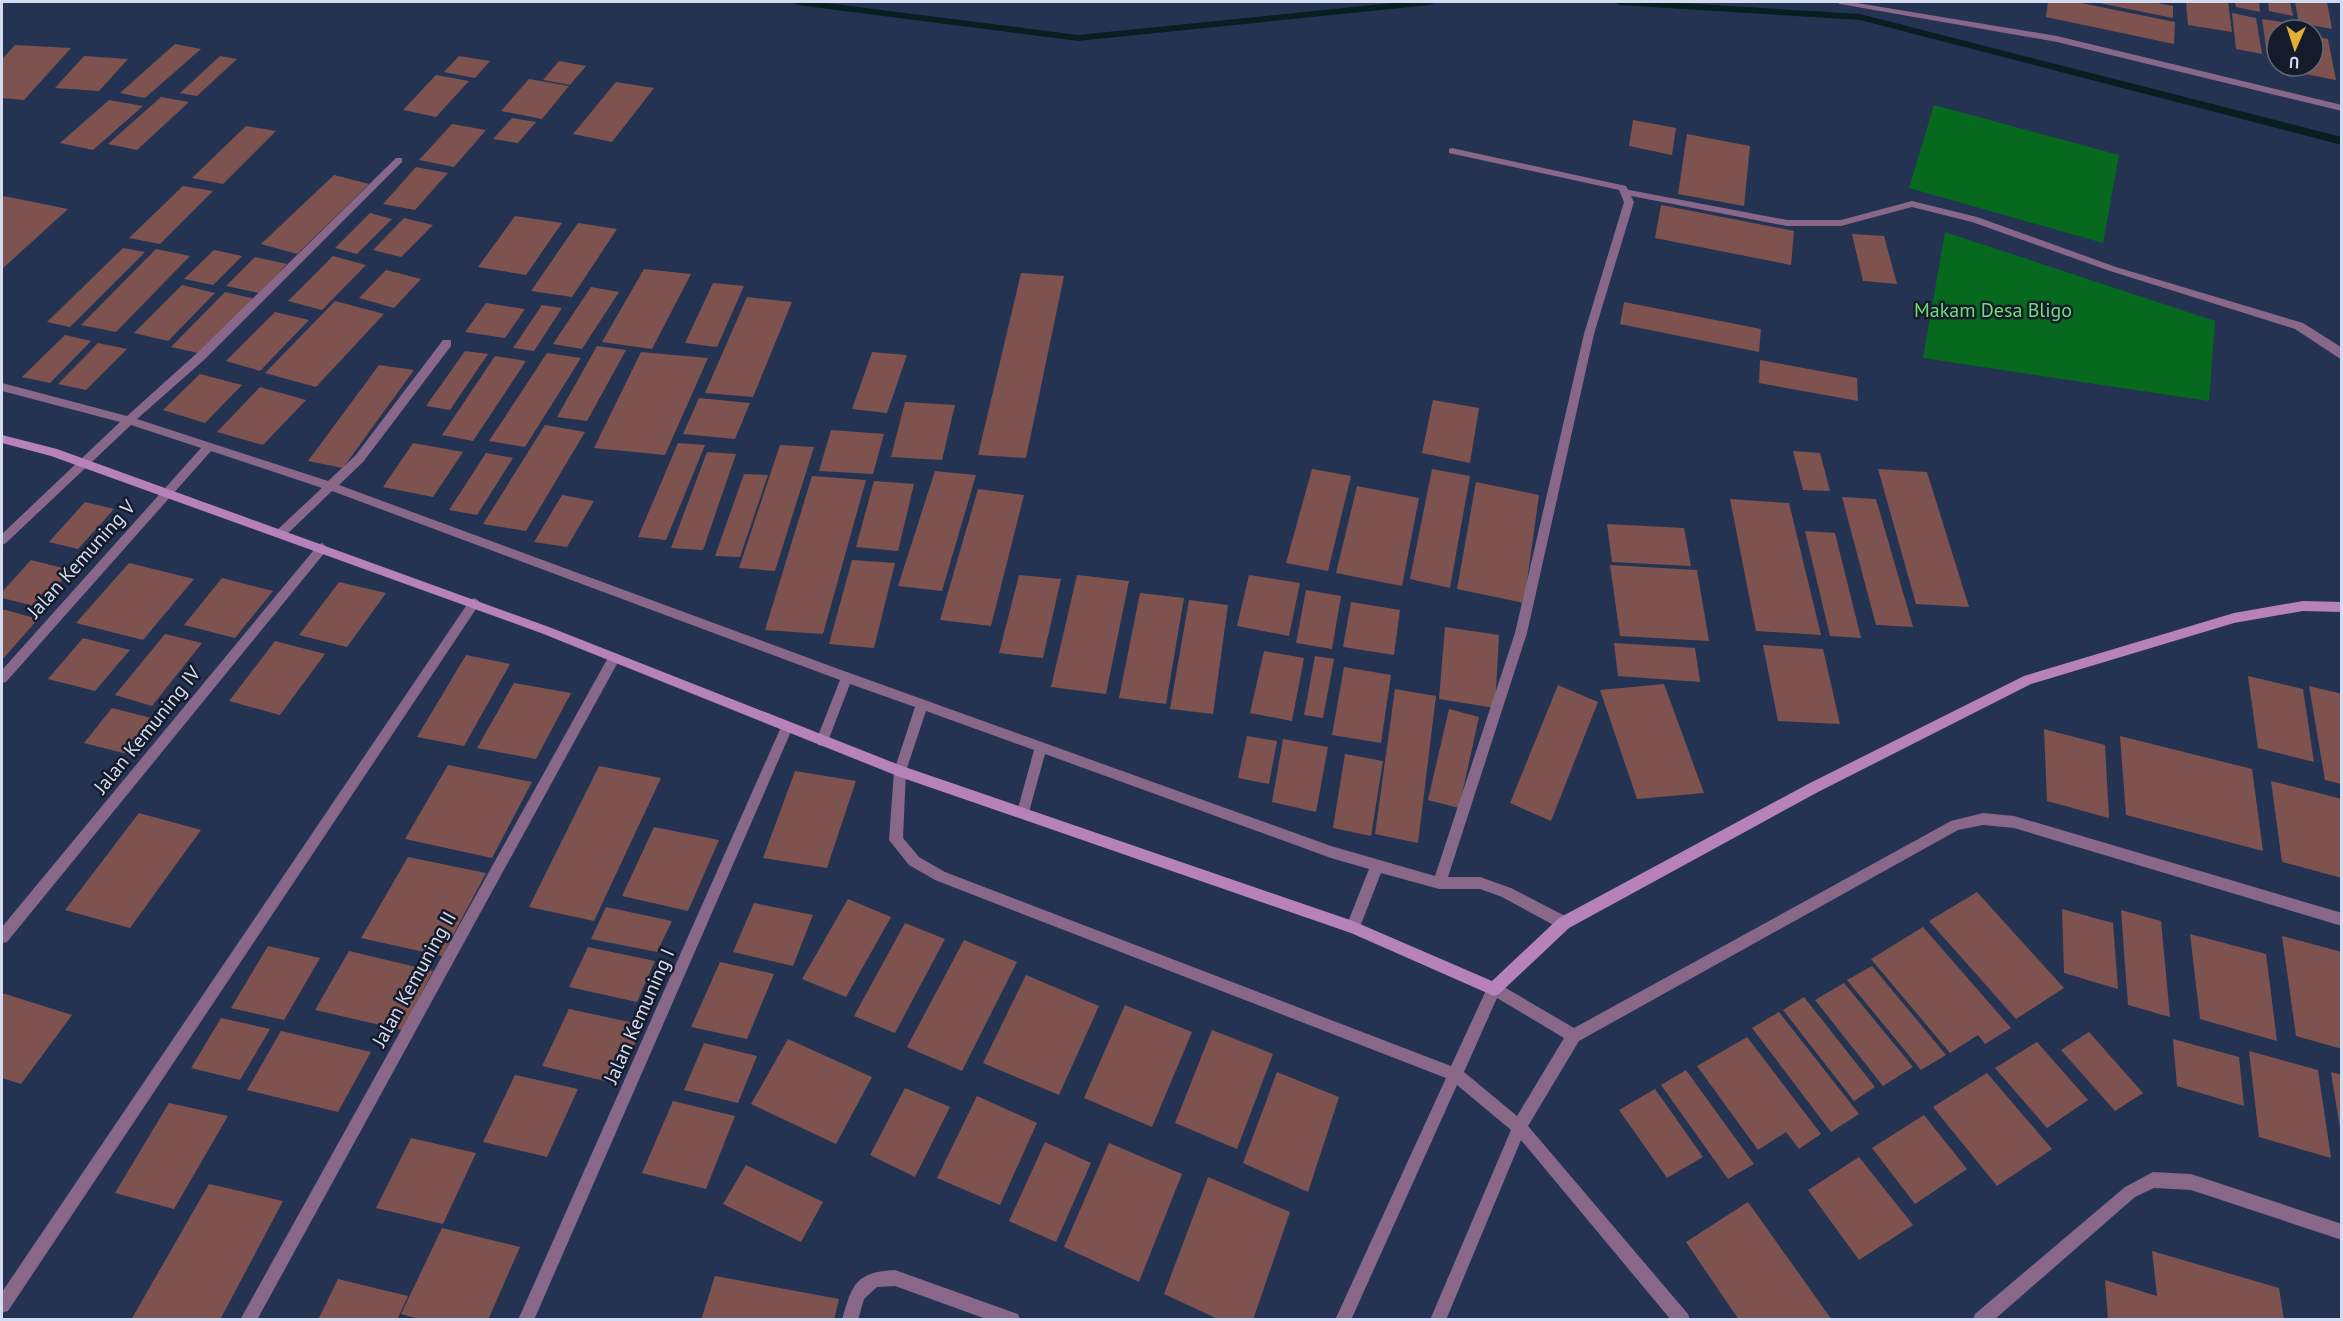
<svg xmlns="http://www.w3.org/2000/svg" width="2343" height="1321" viewBox="0 0 2343 1321" font-family="'PT Sans',sans-serif">
<style>
.green{fill:#06691d}
.lines{fill:none;stroke-linecap:round;stroke-linejoin:round}
.stream{fill:#081f21;fill-rule:evenodd}
.building{fill:#7e524e}
.lane{fill:#886789;fill-rule:evenodd}
.street{fill:#886789;fill-rule:evenodd}
.secondary{fill:#b782b9;fill-rule:evenodd}
.labels{text-anchor:middle;stroke-width:5;stroke-linejoin:round;paint-order:stroke}
.park-label{font-size:20px;fill:#70df79;stroke:#151b2a}
.street-label{font-size:20px;fill:#d2dbf0;stroke:#151b2a}
</style>
<rect width="100%" height="100%" fill="#253353"/>
<g class="green">
<path d="M1934 105 2119 155 2103 243 1909 188Z"/>
<path d="M1945 232 2215 321 2209 401 1923 358Z"/>
</g>
<g class="lines">
<g class="stream">
<path d="M792 2H819L1078 35 1402 2H1436L1430 5 1078 41 797 5Z"/>
<path d="M1614 2H1665L1860 14 2342 137V145L1860 20 1619 5Z"/>
</g>
</g>
<g class="building">
<path d="M2048 2H2076L2175 22 2174 44 2046 17Z"/>
<path d="M2186 2H2228L2232 32 2188 25Z"/>
<path d="M2235 2H2259L2260 12 2236 7Z"/>
<path d="M2268 2H2290L2293 16 2269 11Z"/>
<path d="M2295 2H2327L2332 29 2299 23Z"/>
<path d="M2099 3 2153 2 2173 6V18Z"/>
<path d="M2232 13 2256 18 2262 54 2236 49Z"/>
<path d="M2262 19 2289 23 2290 30H2277V56L2267 54Z"/>
<path d="M2313 36 2328 39 2336 80 2300 73 2298 66H2313Z"/>
<path d="M175 44 201 49 145 98 120 93Z"/>
<path d="M15 45 71 48 24 100 2 98V59Z"/>
<path d="M84 56 128 59 99 91 55 88Z"/>
<path d="M220 56 237 59 197 96 180 93Z"/>
<path d="M459 56 490 61 475 78 444 72Z"/>
<path d="M559 61 586 66 570 85 543 80Z"/>
<path d="M436 75 469 81 436 117 403 110Z"/>
<path d="M529 79 569 86 542 119 501 111Z"/>
<path d="M616 82 654 88 612 142 573 134Z"/>
<path d="M161 97 189 102 137 150 108 144Z"/>
<path d="M109 100 143 106 93 150 60 143Z"/>
<path d="M512 118 536 122 518 143 493 139Z"/>
<path d="M1633 120 1676 128 1672 155 1629 146Z"/>
<path d="M452 124 486 130 454 167 419 160Z"/>
<path d="M246 126 276 131 223 184 192 178Z"/>
<path d="M1687 134 1750 146 1744 206 1678 194Z"/>
<path d="M416 167 448 173 415 210 383 204Z"/>
<path d="M334 175 369 184 297 254 261 244Z"/>
<path d="M183 186 213 191 160 244 129 238Z"/>
<path d="M4 196 68 209 2 269V199Z"/>
<path d="M1661 205 1794 231 1791 265 1655 238Z"/>
<path d="M370 213 392 219 357 254 335 248Z"/>
<path d="M515 216 562 223 526 275 478 267Z"/>
<path d="M404 218 433 225 401 257 373 250Z"/>
<path d="M578 223 617 229 572 297 531 291Z"/>
<path d="M1852 234 1884 236 1897 284 1863 281Z"/>
<path d="M123 248 145 252 70 327 47 322Z"/>
<path d="M156 249 190 256 116 332 81 325Z"/>
<path d="M214 250 242 256 213 285 184 279Z"/>
<path d="M333 256 366 265 322 310 288 301Z"/>
<path d="M255 257 287 264 259 293 226 286Z"/>
<path d="M644 269 691 274 652 349 602 342Z"/>
<path d="M386 270 421 279 394 308 359 298Z"/>
<path d="M1021 273 1064 276 1026 458 978 455Z"/>
<path d="M713 283 744 286 717 347 685 343Z"/>
<path d="M182 285 215 293 168 341 134 333Z"/>
<path d="M591 287 619 292 582 349 553 344Z"/>
<path d="M225 292 255 299 202 354 171 347Z"/>
<path d="M747 297 792 302 753 397 705 393Z"/>
<path d="M335 301 384 314 316 387 265 373Z"/>
<path d="M1624 302 1761 329 1759 352 1620 324Z"/>
<path d="M486 303 525 309 505 338 465 332Z"/>
<path d="M542 305 562 308 534 351 513 348Z"/>
<path d="M275 312 309 320 260 371 226 361Z"/>
<path d="M65 335 91 341 50 383 22 377Z"/>
<path d="M98 343 127 349 86 390 58 384Z"/>
<path d="M597 346 626 350 587 421 557 417Z"/>
<path d="M465 351 488 354 450 410 426 406Z"/>
<path d="M641 352 708 358 665 455 594 448Z"/>
<path d="M872 352 907 355 887 413 852 409Z"/>
<path d="M547 353 581 358 525 447 489 441Z"/>
<path d="M495 356 526 361 473 441 442 435Z"/>
<path d="M1760 360 1857 378 1858 401 1759 383Z"/>
<path d="M379 365 414 370 343 468 308 461Z"/>
<path d="M200 374 242 385 205 423 163 410Z"/>
<path d="M260 387 306 400 263 445 217 432Z"/>
<path d="M699 398 750 403 735 439 683 434Z"/>
<path d="M1433 400 1479 408 1470 463 1422 453Z"/>
<path d="M905 402 955 405 942 460 891 457Z"/>
<path d="M545 425 585 432 526 531 483 524Z"/>
<path d="M831 430 884 434 873 474 819 471Z"/>
<path d="M413 443 463 452 433 497 383 487Z"/>
<path d="M678 443 705 445 666 540 638 537Z"/>
<path d="M780 445 814 447 775 571 739 568Z"/>
<path d="M1793 451 1820 453 1830 491 1803 490Z"/>
<path d="M707 452 736 454 703 550 671 548Z"/>
<path d="M486 453 513 458 477 515 449 510Z"/>
<path d="M1312 469 1351 476 1328 571 1286 563Z"/>
<path d="M1432 469 1470 476 1450 588 1410 579Z"/>
<path d="M1878 469 1927 472 1969 607 1916 604Z"/>
<path d="M935 471 976 475 942 591 898 586Z"/>
<path d="M744 474 768 475 740 557 715 556Z"/>
<path d="M812 476 866 480 823 634 765 630Z"/>
<path d="M874 481 914 484 898 551 856 547Z"/>
<path d="M1476 482 1539 495 1524 603 1457 589Z"/>
<path d="M1357 486 1419 498 1402 586 1336 573Z"/>
<path d="M978 489 1024 495 991 626 940 620Z"/>
<path d="M562 495 594 501 567 547 534 542Z"/>
<path d="M1842 497 1876 499 1913 627 1876 625Z"/>
<path d="M1730 499 1789 503 1821 635 1756 631Z"/>
<path d="M85 502 114 509 78 549 49 542Z"/>
<path d="M1607 524 1684 528 1691 566 1612 562Z"/>
<path d="M1805 531 1835 533 1861 638 1830 636Z"/>
<path d="M31 560 71 570 38 607 2 598V592Z"/>
<path d="M852 560 895 563 874 648 829 644Z"/>
<path d="M129 563 194 579 143 640 76 623Z"/>
<path d="M1610 565 1697 570 1709 641 1620 636Z"/>
<path d="M1019 575 1061 579 1043 658 999 653Z"/>
<path d="M1077 575 1129 581 1106 694 1051 687Z"/>
<path d="M1249 575 1300 583 1289 636 1237 626Z"/>
<path d="M222 578 273 591 235 638 184 625Z"/>
<path d="M339 582 386 593 347 647 299 635Z"/>
<path d="M1306 590 1341 596 1332 649 1296 643Z"/>
<path d="M1140 593 1184 598 1166 704 1119 698Z"/>
<path d="M1189 600 1228 605 1213 714 1170 709Z"/>
<path d="M1351 602 1400 610 1394 655 1343 647Z"/>
<path d="M2 609 38 619 2 660Z"/>
<path d="M1445 627 1499 635 1495 708 1439 699Z"/>
<path d="M165 634 202 643 152 706 115 695Z"/>
<path d="M83 638 130 650 95 691 48 679Z"/>
<path d="M275 641 325 654 280 715 229 701Z"/>
<path d="M1614 643 1695 648 1700 682 1618 676Z"/>
<path d="M1763 645 1823 649 1840 724 1778 721Z"/>
<path d="M1264 651 1304 658 1292 721 1250 713Z"/>
<path d="M466 655 510 664 464 746 417 737Z"/>
<path d="M1315 656 1334 659 1323 718 1304 715Z"/>
<path d="M1344 667 1391 675 1381 743 1332 735Z"/>
<path d="M2248 676 2303 689 2314 762 2258 748Z"/>
<path d="M514 683 571 693 536 759 477 748Z"/>
<path d="M1664 684 1704 793 1637 799 1600 690Z"/>
<path d="M1558 685 1598 702 1551 821 1510 803Z"/>
<path d="M2309 686 2342 694V784L2325 780Z"/>
<path d="M1395 689 1436 696 1418 843 1375 834Z"/>
<path d="M112 708 159 720 131 755 84 743Z"/>
<path d="M1449 709 1479 717 1459 808 1428 800Z"/>
<path d="M2044 729 2105 745 2109 818 2047 801Z"/>
<path d="M1247 736 1277 741 1269 784 1238 778Z"/>
<path d="M2120 736 2252 769 2263 851 2126 815Z"/>
<path d="M1283 739 1328 747 1316 812 1272 802Z"/>
<path d="M1345 754 1383 761 1371 836 1333 828Z"/>
<path d="M448 765 532 782 492 858 405 839Z"/>
<path d="M599 766 661 778 594 921 529 907Z"/>
<path d="M795 771 856 781 827 868 763 858Z"/>
<path d="M2271 781 2342 799V878L2282 862Z"/>
<path d="M139 813 201 830 130 928 65 910Z"/>
<path d="M654 827 719 840 688 911 622 896Z"/>
<path d="M408 857 486 873 442 956 361 938Z"/>
<path d="M1977 892 2064 988 2016 1019 1929 921Z"/>
<path d="M848 899 891 917 846 997 802 979Z"/>
<path d="M754 903 813 915 793 966 733 952Z"/>
<path d="M606 907 672 921 657 952 591 939Z"/>
<path d="M2062 909 2113 923 2118 989 2064 973Z"/>
<path d="M2121 910 2161 921 2170 1017 2128 1005Z"/>
<path d="M905 923 945 939 895 1033 854 1016Z"/>
<path d="M1923 927 2011 1028 1985 1044 1978 1035 1950 1053 1871 959Z"/>
<path d="M2190 934 2266 954 2277 1041 2200 1019Z"/>
<path d="M2282 936 2342 952V1049L2296 1036Z"/>
<path d="M964 940 1017 962 962 1071 907 1047Z"/>
<path d="M268 946 320 958 284 1020 231 1008Z"/>
<path d="M588 947 655 961 637 1002 569 987Z"/>
<path d="M349 951 433 971 402 1030 315 1010Z"/>
<path d="M720 962 774 974 747 1039 691 1027Z"/>
<path d="M1872 966 1946 1055 1921 1070 1847 980Z"/>
<path d="M1026 975 1099 1006 1059 1095 983 1063Z"/>
<path d="M1844 983 1913 1067 1883 1086 1815 1000Z"/>
<path d="M2 993 72 1015 21 1084 2 1078Z"/>
<path d="M1804 997 1875 1087 1854 1101 1783 1010Z"/>
<path d="M1125 1005 1192 1032 1152 1127 1084 1098Z"/>
<path d="M569 1009 643 1025 617 1084 542 1066Z"/>
<path d="M1779 1012 1859 1114 1831 1132 1752 1028Z"/>
<path d="M221 1018 270 1029 240 1080 191 1068Z"/>
<path d="M1212 1030 1273 1054 1237 1149 1175 1123Z"/>
<path d="M281 1031 371 1052 338 1112 247 1090Z"/>
<path d="M2089 1032 2143 1093 2115 1111 2061 1050Z"/>
<path d="M1747 1037 1821 1134 1799 1149 1786 1132 1758 1150 1697 1066Z"/>
<path d="M788 1039 872 1077 836 1144 751 1104Z"/>
<path d="M2173 1039 2239 1057 2244 1106 2177 1086Z"/>
<path d="M2037 1042 2088 1100 2047 1128 1995 1068Z"/>
<path d="M704 1043 757 1056 738 1103 684 1090Z"/>
<path d="M2249 1051 2318 1070 2331 1158 2259 1137Z"/>
<path d="M1686 1070 1754 1164 1728 1179 1661 1085Z"/>
<path d="M1277 1072 1339 1097 1308 1192 1243 1163Z"/>
<path d="M2331 1072 2342 1075V1127L2340 1128Z"/>
<path d="M1987 1073 2052 1149 1997 1186 1933 1107Z"/>
<path d="M515 1075 578 1089 547 1157 483 1142Z"/>
<path d="M905 1088 950 1107 915 1177 870 1155Z"/>
<path d="M1655 1089 1703 1157 1667 1178 1619 1110Z"/>
<path d="M977 1096 1037 1123 1000 1205 937 1178Z"/>
<path d="M673 1101 735 1116 706 1189 642 1173Z"/>
<path d="M169 1103 228 1116 174 1209 115 1193Z"/>
<path d="M1924 1115 1967 1169 1915 1204 1872 1148Z"/>
<path d="M411 1138 476 1153 443 1224 376 1208Z"/>
<path d="M1045 1142 1091 1163 1056 1242 1009 1221Z"/>
<path d="M1109 1143 1182 1174 1139 1282 1064 1247Z"/>
<path d="M1859 1157 1913 1225 1859 1260 1808 1190Z"/>
<path d="M746 1165 823 1202 801 1242 723 1204Z"/>
<path d="M1208 1177 1290 1212 1253 1320H1220L1164 1294Z"/>
<path d="M209 1184 283 1201 220 1320H131Z"/>
<path d="M1748 1202 1832 1320H1739L1686 1242Z"/>
<path d="M442 1228 520 1247 488 1320H423L401 1314Z"/>
<path d="M2152 1251 2279 1288 2284 1320H2108L2105 1280 2157 1296Z"/>
<path d="M715 1276 839 1299 834 1320H701Z"/>
<path d="M338 1279 408 1296 397 1320H318Z"/>
</g>
<g class="lines">
<path class="lane" d="M1624 189 1787 220H1841L1912 201 1977 217 2116 267 2303 323 2341 347 2342 360 2295 329 2110 271 1972 222 1912 207 1841 226H1787L1621 194V190Z"/>
<g class="street">
<path d="M1836 2H1851L2057 36 2342 105V111L2057 42 1840 4Z"/>
<path d="M1452 148 1626 186 1634 202 1594 334 1527 633 1448 877H1480L1511 888 1569 918 1571 923 1569 928 1564 929 1559 928 1502 897 1480 889H1439L1381 873 1358 932 1353 933 1348 932 1346 927 1369 869 1331 858 1045 754 1029 812 1028 816 1023 818 1018 816 1017 812 1034 750 926 711 906 771 903 838 919 857 945 872 1451 1066 1489 984 1494 982 1499 984 1574 1028 1951 821 1983 813 2014 816 2342 913V926L2014 828 1983 825 1958 830 1579 1041 1528 1126 1688 1314 1690 1320H1671L1521 1140 1446 1320H1430L1511 1130 1457 1085 1351 1320H1335L1446 1078 935 880 909 865 889 840 894 771 915 707 850 684 828 741 826 745 822 746 818 745 816 741 840 680 332 491 284 537H276L274 534 276 531 322 488 211 451 6 682 2 683V670L201 448 131 425 6 543 2 545V534L120 422 2 391V383L127 416 196 354 396 158H402V162L204 360 137 419 328 481 355 456 443 340H451V346L363 462 339 485 833 667 1331 846 1435 876 1515 633 1584 334 1624 202 1619 190 1449 153V149ZM1497 998 1564 1038 1517 1116 1464 1072Z"/>
<path d="M322 543 328 548 326 551 7 942 2 943V927L318 545Z"/>
<path d="M474 598 478 600 480 603 8 1311 2 1313V1292L470 600Z"/>
<path d="M614 653 618 654 620 658 618 662 257 1320H240L610 654Z"/>
<path d="M787 722 791 723 793 727 534 1320H518L781 727 783 723Z"/>
<path d="M2153 1172 2191 1174 2342 1224V1240L2191 1190 2154 1188 2135 1197 1994 1320H1973L1975 1314 2125 1187Z"/>
<path d="M895 1270 1012 1312 1018 1314 1020 1320H989L895 1286 877 1287 864 1299 858 1320H842C852 1284 856 1272 895 1270Z"/>
</g>
<path class="secondary" d="M2 435 57 449 549 627 902 766 1353 921 1492 981 1559 918 1808 784 2024 676 2234 613 2303 601 2342 602V612L2303 611 2234 623 2031 684 1818 792 1569 928 1499 994 1494 996 1351 933 900 777 541 633 51 456 2 443Z"/>
</g>
<g class="labels">
<g class="park-label">
<text x="1993" y="317">Makam Desa Bligo</text>
</g>
<g class="street-label">
<text transform="translate(81 559) rotate(-48)" y="7">Jalan Kemuning V</text>
<text transform="translate(147 730) rotate(-51)" y="7">Jalan Kemuning IV</text>
<text transform="translate(414 979) rotate(-61)" y="7">Jalan Kemuning II</text>
<text transform="translate(639 1016) rotate(-66)" y="7">Jalan Kemuning I</text>
</g>
</g>
<rect width="2343" height="1321" fill="none" stroke="#d2dbf0" stroke-width="6"/>
<g transform="translate(2295 48) rotate(183)"><circle r="28" fill="#151b2a" stroke="#616879" stroke-width="1.5"/>
<path d="M0-4.5L10 22L0 15L-10 22Z" fill="#e1af34"/>
<text y="-9" font-size="16" font-weight="bold" text-anchor="middle" fill="#d2dbf0">U</text>
</g>
</svg>
